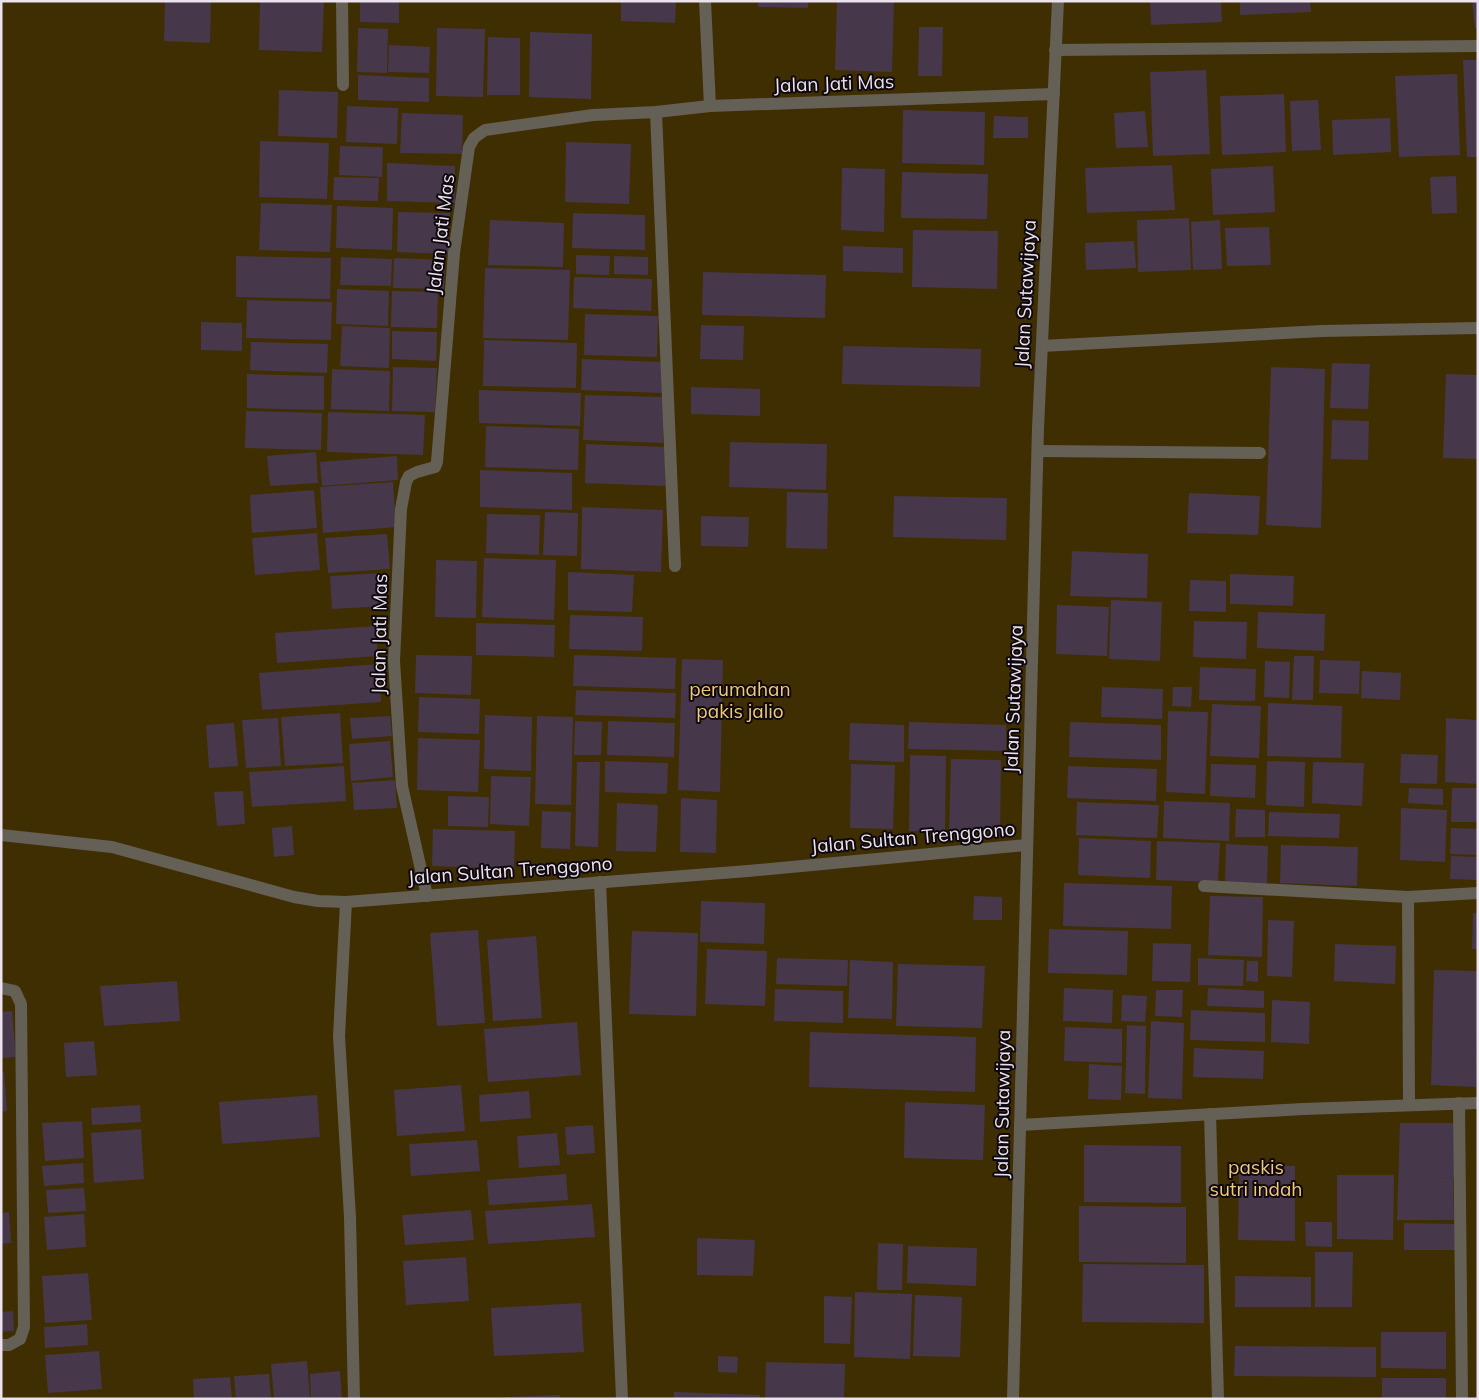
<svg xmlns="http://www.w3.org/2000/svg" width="1479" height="1400" viewBox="0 0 1479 1400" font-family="Mulish,sans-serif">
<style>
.green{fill:#3f2e02}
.building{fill:#47374a}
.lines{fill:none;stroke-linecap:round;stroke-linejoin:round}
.minor{stroke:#656056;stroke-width:12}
.labels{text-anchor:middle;stroke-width:4;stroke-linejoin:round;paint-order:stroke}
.street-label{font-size:19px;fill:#ece2ee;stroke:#0e080f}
.park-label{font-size:19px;fill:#f2ca74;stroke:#0e080f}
</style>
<rect width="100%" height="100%" fill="#291b2c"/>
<rect class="green" x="1" y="1" width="1477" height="1398"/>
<g class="building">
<path d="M165 1H211L210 43 164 41Z"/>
<path d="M260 1H324L322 52 259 50Z"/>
<path d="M360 1H399V23L360 22Z"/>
<path d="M621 1H676L675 23 621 21Z"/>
<path d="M758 1H808V8L758 7Z"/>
<path d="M837 1H894L892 72 835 70Z"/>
<path d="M1150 1H1221L1222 22 1151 25Z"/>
<path d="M1240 1H1310L1311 12 1240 15Z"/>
<path d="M1472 1H1478V28H1475Z"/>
<path d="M919 27H943L942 76H918Z"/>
<path d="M358 28 388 29 387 73 357 72Z"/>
<path d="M437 28 485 29 483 97 436 96Z"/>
<path d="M530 32 592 34 591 99 529 97Z"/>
<path d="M488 37 520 38V95H487Z"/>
<path d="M389 45 430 47 429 73 388 72Z"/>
<path d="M1463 60H1478V157H1467Z"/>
<path d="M1206 70 1210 154 1153 156 1150 72Z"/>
<path d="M1457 74 1460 155 1399 157 1395 76Z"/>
<path d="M358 75 429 78V102L358 100Z"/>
<path d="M279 90 338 92 337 138 278 136Z"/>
<path d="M1284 94 1286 152 1222 155 1220 96Z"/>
<path d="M1318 100 1321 150 1292 151 1290 101Z"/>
<path d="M347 106 398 108 397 144 346 142Z"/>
<path d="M903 110 985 112 984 165 902 163Z"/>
<path d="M1145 111 1148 147 1116 148 1114 113Z"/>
<path d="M402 113 463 115 462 154 400 153Z"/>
<path d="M994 116 1028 117V138H993Z"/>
<path d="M1390 118 1391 152 1333 155 1332 120Z"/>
<path d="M260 141 329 143 327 199 259 197Z"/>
<path d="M566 142 631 144 629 204 565 202Z"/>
<path d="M340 146 383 147 382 177 339 175Z"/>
<path d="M387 163 455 166V203L387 201Z"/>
<path d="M1172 165 1175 210 1087 213 1085 168Z"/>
<path d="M1273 166 1275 212 1213 215 1211 169Z"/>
<path d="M842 168 885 169 884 232 841 230Z"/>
<path d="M902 172 988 174 987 219 901 218Z"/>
<path d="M1456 176 1457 213 1432 214 1430 177Z"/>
<path d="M334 177 379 178 378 201 333 200Z"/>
<path d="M261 203 332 205 330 252 259 250Z"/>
<path d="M337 206 393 208 392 250 336 248Z"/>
<path d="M398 212 450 213 448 254 397 252Z"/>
<path d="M573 213 645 215V250L572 248Z"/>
<path d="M1189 218 1191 270 1138 272 1137 220Z"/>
<path d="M490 220 564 223 563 267 488 265Z"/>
<path d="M1220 220 1222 269 1193 270 1191 222Z"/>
<path d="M1269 227 1271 265 1227 266 1225 228Z"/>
<path d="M913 230 998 231 997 289 912 287Z"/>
<path d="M1134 241 1136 268 1086 270 1085 243Z"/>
<path d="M843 246 903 248V273L843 271Z"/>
<path d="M576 255 610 256 609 275 576 274Z"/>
<path d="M236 256 331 258 330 299 236 297Z"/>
<path d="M614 256 648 257V275L614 274Z"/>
<path d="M341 257 392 259 391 286 340 285Z"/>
<path d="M394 258 445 260 444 289 393 288Z"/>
<path d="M485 268 570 270 568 340 483 338Z"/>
<path d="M703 272 826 275 825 318 702 315Z"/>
<path d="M574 277 652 279 651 311 573 308Z"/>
<path d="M337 289 389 291 388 326 336 324Z"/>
<path d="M392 291 438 292 437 328 391 327Z"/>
<path d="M247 300 332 302 331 340 246 338Z"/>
<path d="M585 314 658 316 657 357 584 355Z"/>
<path d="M201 322 242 323V351L201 350Z"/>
<path d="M701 325 744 326 743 360 700 359Z"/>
<path d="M342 326 390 328 389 368 340 366Z"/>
<path d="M392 331 437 332 436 361 392 359Z"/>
<path d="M484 340 577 343 576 388 483 386Z"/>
<path d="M251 342 328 344 327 373 250 370Z"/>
<path d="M843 346 981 349 980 387 842 384Z"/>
<path d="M582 359 663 362 662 393 581 390Z"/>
<path d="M1332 363 1370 364 1368 409 1330 408Z"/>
<path d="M393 367 437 368 435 412 392 411Z"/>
<path d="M1271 367 1325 369 1321 528 1266 525Z"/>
<path d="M332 369 390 371 389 411 331 409Z"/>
<path d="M247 374 324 376V410L247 408Z"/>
<path d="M1446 374 1478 375V459L1443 458Z"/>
<path d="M691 387 760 389V416L691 414Z"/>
<path d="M479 390 581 393 580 426 479 423Z"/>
<path d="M585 395 664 397 663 443 583 440Z"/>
<path d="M246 411 322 413 321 450 245 448Z"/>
<path d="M328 412 425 415 423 455 327 452Z"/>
<path d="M1332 420 1369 421 1368 460 1331 459Z"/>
<path d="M486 426 579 429 578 470 485 467Z"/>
<path d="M730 442 827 444 826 490 729 487Z"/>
<path d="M586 444 666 447 665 486 585 483Z"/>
<path d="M316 452 318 483 270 486 267 456Z"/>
<path d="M397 456 398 480 322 486 320 462Z"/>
<path d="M480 470 572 473V510L480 507Z"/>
<path d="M393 482 396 527 323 533 320 487Z"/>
<path d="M314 490 317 528 252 533 250 495Z"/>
<path d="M787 492 828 493 827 549 786 548Z"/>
<path d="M1189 493 1260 496 1258 535 1187 533Z"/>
<path d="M894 496 1007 498 1006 540 893 537Z"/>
<path d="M582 507 663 510 661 572 581 569Z"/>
<path d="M545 512 578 513 577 556 543 555Z"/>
<path d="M487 514 540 515 539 555 486 553Z"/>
<path d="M701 516 749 517 748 547 701 546Z"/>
<path d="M317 533 320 570 255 575 252 538Z"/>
<path d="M387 534 390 569 328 573 325 538Z"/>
<path d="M1072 551 1148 554 1147 598 1070 596Z"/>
<path d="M484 558 556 560 554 620 482 617Z"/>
<path d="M436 560 477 561 476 618 435 617Z"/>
<path d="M568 572 634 575 632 612 568 610Z"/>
<path d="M383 573 386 606 332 609 330 576Z"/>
<path d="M1230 574 1294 576 1293 606 1230 604Z"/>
<path d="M1190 580 1226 581V612L1189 611Z"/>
<path d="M1111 600 1162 602 1160 661 1109 659Z"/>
<path d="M1057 605 1109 607 1107 656 1056 654Z"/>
<path d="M1258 612 1325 614 1324 651 1257 648Z"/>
<path d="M570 615 643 617 642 651 569 649Z"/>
<path d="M1194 621 1247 622 1246 659 1193 657Z"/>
<path d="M476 623 555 625 554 657 476 655Z"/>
<path d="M376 626 378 656 277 663 275 633Z"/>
<path d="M416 655 472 656 471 695 415 693Z"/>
<path d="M574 655 676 658 675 689 573 686Z"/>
<path d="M1294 656H1314L1313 700H1292Z"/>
<path d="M682 659 723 660 720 792 678 790Z"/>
<path d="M1320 660 1360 661 1359 694 1319 693Z"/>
<path d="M1265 661 1290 662 1289 698 1264 697Z"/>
<path d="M379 664 381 702 262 710 259 673Z"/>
<path d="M1200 667 1256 669 1255 701 1199 700Z"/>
<path d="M1362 671 1401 673 1400 700 1361 698Z"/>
<path d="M1102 687 1163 689 1162 719 1101 717Z"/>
<path d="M1173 687H1192L1191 707 1172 706Z"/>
<path d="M576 690 676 693 675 718 575 715Z"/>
<path d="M419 697 480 699 479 734 418 732Z"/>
<path d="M1268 703 1342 706 1341 758 1267 756Z"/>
<path d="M1212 704 1261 706 1259 758 1210 756Z"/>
<path d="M1168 711 1208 712 1205 794 1166 792Z"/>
<path d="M340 713 343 763 285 766 281 717Z"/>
<path d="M485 715 532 717 531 771 484 769Z"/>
<path d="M390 716 392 736 352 739 350 718Z"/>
<path d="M537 716 573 717 571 805 535 804Z"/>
<path d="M278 718 281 766 246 768 242 720Z"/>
<path d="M1446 718 1478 720V784L1445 782Z"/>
<path d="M575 721 602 722 601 755H574Z"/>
<path d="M608 721 675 723 674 757 607 755Z"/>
<path d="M909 722 1006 725V751L908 749Z"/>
<path d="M1070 722 1161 725V760L1069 757Z"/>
<path d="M234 723 238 766 209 768 206 725Z"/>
<path d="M850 723 904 725V762L849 760Z"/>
<path d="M418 738 480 740 478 792 417 790Z"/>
<path d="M390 741 393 777 351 781 349 744Z"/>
<path d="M1401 754 1438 755 1437 784 1400 783Z"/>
<path d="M910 755 946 756 945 831H909Z"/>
<path d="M951 759 1001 760 1000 833 949 831Z"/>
<path d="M605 761 668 763 667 794 605 792Z"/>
<path d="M1267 761 1305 762 1304 807 1266 805Z"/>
<path d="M577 762H600L598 847 575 846Z"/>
<path d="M1313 762 1364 763 1362 806 1312 803Z"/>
<path d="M851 764 895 765 893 829 850 828Z"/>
<path d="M1211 764 1256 765 1255 798 1210 796Z"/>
<path d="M344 766 346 801 252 807 249 772Z"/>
<path d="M1068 766 1157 769 1156 801 1067 798Z"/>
<path d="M491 776 531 777 529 826 490 824Z"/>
<path d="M395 780 397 808 354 810 352 783Z"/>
<path d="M1409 788 1443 789V805L1408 803Z"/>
<path d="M1452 788H1478V822H1451Z"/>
<path d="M243 791 245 824 217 826 214 792Z"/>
<path d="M448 796 489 797 488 827 448 826Z"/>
<path d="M681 798 717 800 716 853 680 852Z"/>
<path d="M1164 801 1230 803 1229 841 1163 838Z"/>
<path d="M1077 802 1159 805 1157 838 1076 835Z"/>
<path d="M617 803 658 805 656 852 616 851Z"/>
<path d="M1401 808 1447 810 1445 862 1400 860Z"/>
<path d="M1236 809 1265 810V837H1235Z"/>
<path d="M542 811 571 812 570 849 541 848Z"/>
<path d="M1269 812 1340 814 1339 838 1268 836Z"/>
<path d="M292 826 294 855 274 857 272 828Z"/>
<path d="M1451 828 1478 829V855L1450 854Z"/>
<path d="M433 829 515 831 514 869 432 866Z"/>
<path d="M1079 838 1151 841 1150 878 1078 875Z"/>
<path d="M1157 841 1220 843 1218 882 1156 880Z"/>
<path d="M1226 844 1268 846 1267 885 1225 883Z"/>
<path d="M1281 845 1358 847 1357 886 1280 883Z"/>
<path d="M1451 856 1478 857V880L1450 879Z"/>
<path d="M1064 883 1172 886 1171 929 1063 926Z"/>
<path d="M974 896 1002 897V920H973Z"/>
<path d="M1210 896 1263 897 1262 957 1208 955Z"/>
<path d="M701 901 765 903 764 944 700 942Z"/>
<path d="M1473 913H1478V949H1472Z"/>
<path d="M1268 920 1294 921 1292 977 1267 976Z"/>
<path d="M1049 929 1128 931 1127 975 1048 973Z"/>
<path d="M478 930 485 1023 437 1026 430 933Z"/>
<path d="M632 931 698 933 696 1016 629 1014Z"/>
<path d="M536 936 542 1018 493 1021 487 940Z"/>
<path d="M1153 943 1191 944 1190 982 1152 981Z"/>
<path d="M1335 944 1396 946 1395 984 1334 981Z"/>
<path d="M707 949 767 951 765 1006 705 1004Z"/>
<path d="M777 958 848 960 847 986 776 984Z"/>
<path d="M1198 958 1244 960 1243 986 1198 985Z"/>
<path d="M850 960 893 962 892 1019 848 1018Z"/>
<path d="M1247 961H1258V982L1246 981Z"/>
<path d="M898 964 985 966 982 1028 896 1026Z"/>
<path d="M1434 970 1478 971 1476 1087 1431 1085Z"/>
<path d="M177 981 180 1021 104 1026 100 986Z"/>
<path d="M1064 988 1113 990 1112 1023 1063 1021Z"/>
<path d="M1208 988 1264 991V1008L1207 1006Z"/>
<path d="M775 989 843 991V1023L774 1021Z"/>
<path d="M1156 990H1183L1182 1017 1155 1016Z"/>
<path d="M1122 995 1147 996 1145 1022 1121 1021Z"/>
<path d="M1272 1000 1310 1002 1309 1044 1271 1042Z"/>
<path d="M1191 1010 1265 1013V1042L1190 1040Z"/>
<path d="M12 1011 16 1057 1 1058V1012Z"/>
<path d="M1151 1021 1184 1023 1182 1099 1148 1098Z"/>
<path d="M577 1022 581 1075 488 1082 484 1029Z"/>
<path d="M1127 1025 1146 1026 1145 1094 1125 1093Z"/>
<path d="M1065 1027 1122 1029V1063L1064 1061Z"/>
<path d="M810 1032 976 1037 975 1092 809 1087Z"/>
<path d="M94 1041 97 1075 66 1077 64 1043Z"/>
<path d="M1194 1048 1264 1051 1263 1079 1193 1077Z"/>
<path d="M1089 1064 1122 1066 1121 1100 1088 1099Z"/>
<path d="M1 1072H4L7 1111 1 1112Z"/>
<path d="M461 1085 465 1131 397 1136 394 1090Z"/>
<path d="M529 1091 531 1118 480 1122 479 1095Z"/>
<path d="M317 1095 320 1137 222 1144 219 1102Z"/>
<path d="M905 1102 985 1105 983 1160 904 1158Z"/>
<path d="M140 1105 141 1122 92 1125 91 1108Z"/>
<path d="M82 1121 84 1158 45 1161 42 1123Z"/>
<path d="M1400 1123H1457L1456 1178 1426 1177 1453 1178 1454 1220H1397Z"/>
<path d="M593 1125 595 1153 567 1155 565 1127Z"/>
<path d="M141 1129 144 1179 94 1183 91 1133Z"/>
<path d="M557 1133 560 1165 519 1168 517 1136Z"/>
<path d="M477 1140 480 1171 411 1176 409 1144Z"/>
<path d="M1084 1145 1181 1146V1203L1084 1202Z"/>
<path d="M83 1163 84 1183 44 1186 42 1166Z"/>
<path d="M1239 1165 1295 1166V1241L1238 1240Z"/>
<path d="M566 1174 568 1200 489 1205 487 1180Z"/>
<path d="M1337 1175H1394L1393 1240 1337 1239Z"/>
<path d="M84 1188 86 1211 48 1213 46 1190Z"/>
<path d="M592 1204 595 1237 488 1244 485 1211Z"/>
<path d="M1079 1206 1186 1207V1263L1079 1262Z"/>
<path d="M471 1210 474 1240 405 1245 402 1215Z"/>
<path d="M9 1212 11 1243 1 1244V1213Z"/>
<path d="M84 1214 86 1247 47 1250 44 1217Z"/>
<path d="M1305 1222H1332V1247L1306 1246Z"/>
<path d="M1404 1223 1455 1224V1250H1404Z"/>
<path d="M697 1238 755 1240 753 1276 697 1275Z"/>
<path d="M878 1243 903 1244 902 1290H877Z"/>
<path d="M908 1246 977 1248 976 1286 907 1283Z"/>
<path d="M1315 1252H1353L1352 1307H1315Z"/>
<path d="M466 1257 469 1301 406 1305 403 1261Z"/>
<path d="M1083 1264 1204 1265V1323L1082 1322Z"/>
<path d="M88 1273 92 1320 45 1323 42 1276Z"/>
<path d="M1235 1276 1311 1277V1307H1235Z"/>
<path d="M855 1292 912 1294 910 1359 854 1357Z"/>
<path d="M915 1295 962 1297 960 1357 913 1356Z"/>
<path d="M824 1296 852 1297 850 1344 824 1343Z"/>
<path d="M581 1303 584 1352 494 1356 491 1308Z"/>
<path d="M13 1311 14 1331 1 1332V1312Z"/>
<path d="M87 1324 88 1345 45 1348 44 1327Z"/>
<path d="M1381 1332H1446V1369L1381 1368Z"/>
<path d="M1235 1346 1376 1347V1377L1234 1376Z"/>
<path d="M99 1351 102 1389 48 1393 45 1355Z"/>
<path d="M718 1356 738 1357 737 1373 718 1372Z"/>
<path d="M307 1361 310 1399H274L271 1364Z"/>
<path d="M766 1362 845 1364 844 1399H765Z"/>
<path d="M340 1371 342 1399H311L310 1374Z"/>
<path d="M269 1374 271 1399H236L234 1376Z"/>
<path d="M230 1377 232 1399H194L193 1379Z"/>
<rect x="1382" y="1378" width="64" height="21"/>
<path d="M674 1392 760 1395V1399H674Z"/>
<path d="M560 1395V1399H505V1397Z"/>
</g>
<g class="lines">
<g class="minor">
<path d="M342 1 343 85"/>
<path d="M705 1 710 106"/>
<path d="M1055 50 1478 46"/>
<path d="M656 112 675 566"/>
<path d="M1042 346 1322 331 1478 328"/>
<path d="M1039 451 1260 453"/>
<path d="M1 835 112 847 294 897 318 901 346 902 748 871 1027 845"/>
<path d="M600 882 622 1399"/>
<path d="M1204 886 1408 897"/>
<path d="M427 896 402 786 394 661 401 509 406 482 409 476 417 472 435 467 437 462 454 253 469 147 474 138 485 130 593 115 656 112 710 106 1054 94"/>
<path d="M346 902 339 1036 350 1217 354 1399"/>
<path d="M1 988 15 991 21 1004 24 1327 20 1339 9 1345H1"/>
<path d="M1459 1103 1462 1399"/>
<path d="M1409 1104 1408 897 1478 893"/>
<path d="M1210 1114 1218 1399"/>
<path d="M1020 1125 1303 1109 1478 1103"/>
<path d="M1013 1399 1038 428 1058 1"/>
</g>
</g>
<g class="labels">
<g class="street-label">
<text transform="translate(834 83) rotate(-2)" y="7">Jalan Jati Mas</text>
<text transform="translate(440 234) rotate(-83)" y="7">Jalan Jati Mas</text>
<text transform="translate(1025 294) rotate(-87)" y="7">Jalan Sutawijaya</text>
<text transform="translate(379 634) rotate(-89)" y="7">Jalan Jati Mas</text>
<text transform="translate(1013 699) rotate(-88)" y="7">Jalan Sutawijaya</text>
<text transform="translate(913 837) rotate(-5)" y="7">Jalan Sultan Trenggono</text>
<text transform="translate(510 870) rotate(-4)" y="7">Jalan Sultan Trenggono</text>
<text transform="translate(1002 1104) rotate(-89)" y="7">Jalan Sutawijaya</text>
</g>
<g class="park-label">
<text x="740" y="696">perumahan<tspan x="740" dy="22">pakis jalio</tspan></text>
<text x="1256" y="1174">paskis<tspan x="1256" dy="22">sutri indah</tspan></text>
</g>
</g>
<rect width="1479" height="1400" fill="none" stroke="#ece2ee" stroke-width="5"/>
</svg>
